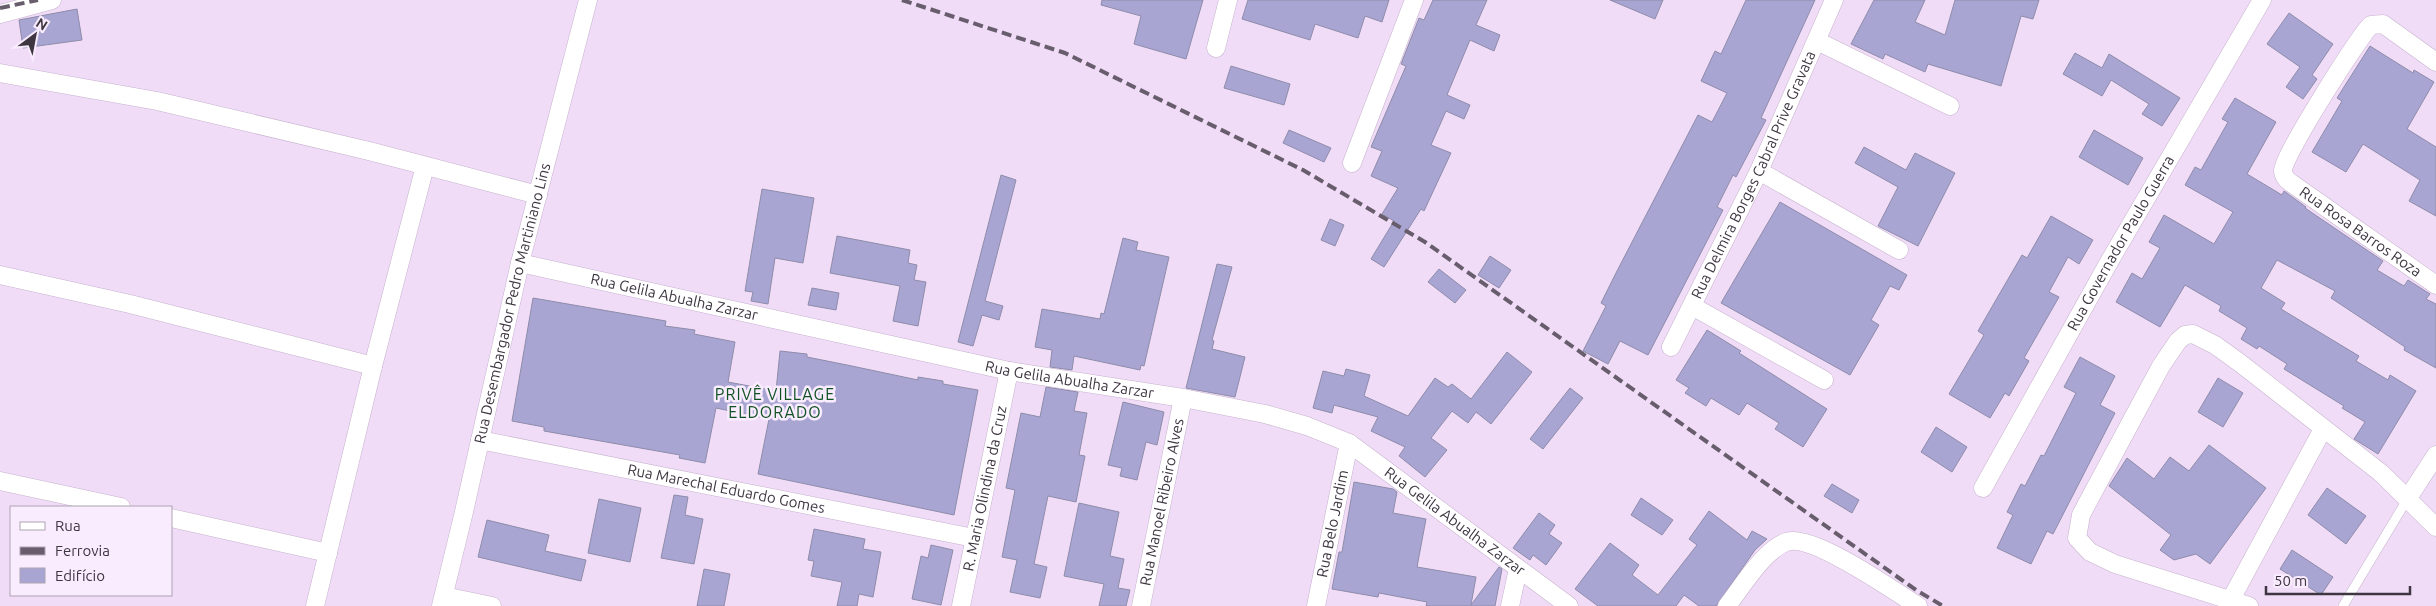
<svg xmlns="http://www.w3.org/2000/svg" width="2436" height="606" viewBox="0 0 2436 606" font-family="Ubuntu,sans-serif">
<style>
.building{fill:#a9a5d3;stroke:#8e8caa}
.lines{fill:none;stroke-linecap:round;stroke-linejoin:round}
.lane-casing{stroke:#c7b2cd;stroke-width:10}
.street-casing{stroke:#c7b2cd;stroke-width:19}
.lane{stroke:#fff;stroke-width:9}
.street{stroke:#fff;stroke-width:18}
.rail{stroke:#685d6c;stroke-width:4;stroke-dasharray:10 5;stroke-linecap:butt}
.labels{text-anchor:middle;stroke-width:5;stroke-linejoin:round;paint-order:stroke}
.street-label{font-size:15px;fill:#3e3641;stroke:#f9ecfe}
.neighbourhood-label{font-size:16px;letter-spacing:1px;fill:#105122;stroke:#f9ecfe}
</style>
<rect width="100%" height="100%" fill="#f1dcf8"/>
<g class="building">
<path d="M1102 0H1203L1186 59 1134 44 1141 16 1101 5Z"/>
<path d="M1248 0H1389L1382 22 1365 16 1358 38 1315 24 1310 40 1242 19Z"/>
<path d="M1433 0H1487L1476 25 1500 35 1494 51 1470 40 1447 95 1470 105 1464 119 1446 111 1431 145 1451 153 1424 211 1421 209 1384 267 1371 259 1394 221 1382 214 1398 188 1371 176 1382 151 1371 147 1406 66 1401 64 1419 18 1424 20Z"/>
<path d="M1610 0H1663L1655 19Z"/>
<path d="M1746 0H1815L1761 118 1766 120 1736 177 1733 175 1717 207 1723 210 1648 355 1620 341 1608 364 1583 351 1606 306 1601 303 1617 271 1698 115 1712 122 1727 93 1701 81 1715 51 1721 54Z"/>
<path d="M1874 0H1925L1915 22 1945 35 1955 0H2039L2033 19 2021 16 2001 86 1928 64 1925 72 1885 54 1883 59 1851 44Z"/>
<path d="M77 9 82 40 23 48 19 20Z"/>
<path d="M2289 13 2333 44 2312 75 2317 79 2303 99 2286 87 2300 67 2267 44Z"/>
<path d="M2370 46 2413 73 2414 70 2434 82 2407 129 2436 147V216L2409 201 2420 180 2363 144 2346 172 2312 152 2342 101 2337 98Z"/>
<path d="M2075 53 2102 68 2109 54 2180 98 2162 126 2142 114 2149 104 2111 80 2102 96 2063 74Z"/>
<path d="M1231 66 1290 84 1284 105 1224 88Z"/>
<path d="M2235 98 2276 122 2247 174 2282 195 2284 191 2306 207 2305 208 2383 261 2377 270 2404 286 2408 280 2430 294 2426 299 2436 304V368L2404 350 2405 347 2331 298 2335 291 2277 260 2261 288 2285 303 2281 309 2359 356 2356 361 2388 380 2390 375 2416 391 2378 454 2354 439 2365 422 2342 408 2344 406 2284 369 2287 364 2259 346 2257 349 2241 339 2247 328 2219 311 2221 306 2185 285 2160 327 2116 302 2132 273 2142 279 2160 248 2149 242 2164 215 2214 244 2233 212 2185 185 2195 167 2201 170 2228 122 2222 119Z"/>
<path d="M1289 130 1331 148 1324 162 1283 143Z"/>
<path d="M2094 130 2143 158 2128 185 2079 157Z"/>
<path d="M1864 147 1906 170 1915 153 1955 173 1918 246 1878 226 1898 187 1855 163Z"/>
<path d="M1001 175 1016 180 985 301 1003 306 999 320 982 315 973 346 958 342Z"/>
<path d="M762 189 814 198 803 263 775 258 768 304 751 301 753 292 745 291Z"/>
<path d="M1780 202 1907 275 1899 290 1890 286 1871 320 1879 325 1850 375 1721 303Z"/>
<path d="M2051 216 2093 240 2079 264 2068 257 2049 292 2059 297 2024 358 2029 361 2009 396 2005 393 1990 418 1949 394 1984 335 1978 331 2022 255 2027 258Z"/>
<path d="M1330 219 1344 225 1335 246 1321 240Z"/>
<path d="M837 236 910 250 908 263 917 265 914 280 926 282 918 326 893 321 900 286 830 273Z"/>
<path d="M1123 238 1138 242 1136 250 1169 257 1144 366 1141 365 1140 370 1074 356 1072 370 1050 367 1052 350 1035 347 1042 309 1100 319 1101 313 1104 314Z"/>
<path d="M1490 256 1511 270 1499 288 1478 275Z"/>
<path d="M1217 264 1232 267 1212 340 1214 341 1212 349 1245 357 1235 397 1186 388Z"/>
<path d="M1439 269 1466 290 1455 303 1428 282Z"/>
<path d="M812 288 839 293 836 310 808 305Z"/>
<path d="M533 298 666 321 665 326 695 330 694 334 735 342 728 382 776 391 780 351 807 354V357L847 365 918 380V377L943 381V384L978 390 954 515 758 474 769 419 716 408 705 463 679 458 680 455 544 431V427L512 421Z"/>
<path d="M1707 330 1741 351 1739 353 1827 409 1803 447 1775 429 1779 423 1747 403 1739 415 1711 398 1706 406 1685 393 1689 388 1676 380Z"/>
<path d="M1507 352 1532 372 1491 424 1476 412 1468 423 1452 411 1431 438 1447 450 1425 477 1399 456 1405 447 1371 431 1378 417 1334 405 1332 413 1313 408 1323 371 1344 376 1346 369 1370 375 1364 396 1408 416 1435 378 1448 387 1452 384 1471 399Z"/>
<path d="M2080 357 2115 376 2100 405 2115 413 2053 534 2047 531 2031 564 1997 548 2013 515 2007 512 2021 484 2025 486 2041 455 2044 456 2076 393 2064 387Z"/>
<path d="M2218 378 2243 393 2223 427 2198 412Z"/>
<path d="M1046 387 1078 392 1074 411 1087 413 1079 455 1085 456 1076 502 1048 496 1034 564 1047 567 1040 598 1010 592 1017 560 1002 557 1015 490 1006 488 1021 413 1040 417Z"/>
<path d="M1570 388 1583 398 1543 449 1530 439Z"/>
<path d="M1123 402 1164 412 1157 445 1146 442 1137 480 1120 476 1122 468 1108 465Z"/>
<path d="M1936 427 1967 447 1952 472 1921 452Z"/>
<path d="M2209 445 2266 488 2210 564 2196 554 2174 560 2160 550 2171 535 2109 486 2127 458 2154 479 2170 457 2189 471Z"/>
<path d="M1354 482 1393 489 1397 492 1393 513 1426 519 1417 567 1476 577 1471 605 1499 567 1502 569 1495 606H1426L1427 602 1379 593 1378 597 1332 589 1339 552H1342Z"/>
<path d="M1832 484 1859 500 1852 513 1824 496Z"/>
<path d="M2327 488 2366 516 2346 544 2308 515Z"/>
<path d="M674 495 688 497 685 515 703 519 694 564 661 558Z"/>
<path d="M1641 498 1673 520 1662 535 1631 515Z"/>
<path d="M599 499 641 508 630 562 588 553Z"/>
<path d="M1079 503 1119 512 1110 556 1124 559 1118 588 1130 590 1126 606H1099L1104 584 1064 576Z"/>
<path d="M1709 511 1747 540 1752 531 1767 539 1755 550 1716 606H1699L1684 595 1676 606H1598L1575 589 1610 543 1639 565 1632 575 1658 595 1697 545 1689 539Z"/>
<path d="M1539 513 1555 525 1549 534 1562 543 1546 565 1533 555 1530 560 1513 548Z"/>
<path d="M487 520 549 535 545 551 586 560 581 581 478 557Z"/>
<path d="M814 529 865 539 863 549 881 552 873 597 859 594 857 606H837L842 582 811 576 814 561 808 560Z"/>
<path d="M931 545 953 550 941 605 912 599 921 556 928 558Z"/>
<path d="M2292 550 2333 577 2321 595 2280 569Z"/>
<path d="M704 569 730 574 724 606H697Z"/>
</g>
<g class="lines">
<g class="lane-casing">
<path id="lane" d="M2343 606 2408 498"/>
</g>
<g class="street-casing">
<g id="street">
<path d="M0 14 52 0"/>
<path d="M1817 41 1950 106"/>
<path d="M1216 48 1228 0"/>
<path id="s1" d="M2436 62 2383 24 2371 25C2359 36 2282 158 2283 170 2283 177 2289 182 2294 185L2436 285"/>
<path d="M0 73 157 101 369 151 538 195"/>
<path d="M1352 163 1414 0"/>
<path d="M1759 171 1899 250"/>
<path id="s2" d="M520 263 1009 371 1183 398 1265 414 1307 426 1349 443 1569 606"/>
<path d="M0 275 130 304 373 366"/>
<path d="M1692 306 1824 380"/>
<path id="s3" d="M1671 347 1759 171 1834 0"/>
<path id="s4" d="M480 440 974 538"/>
<path d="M0 481 121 507"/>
<path id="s5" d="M1983 488 2109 262 2262 0"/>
<path d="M2408 498 2436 455"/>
<path d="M171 518 328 553"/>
<path d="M444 596 492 606"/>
<path d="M2230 601 2323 429"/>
<path d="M315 606 373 366 425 166"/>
<path id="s6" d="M441 606 463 516 520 263 588 0"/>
<path id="s7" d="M961 606 1009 371"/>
<path id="s8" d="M1141 606 1183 398"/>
<path id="s9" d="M1316 606 1349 443"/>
<path d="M1510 606 1518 569"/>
<path d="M1727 606C1742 587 1763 551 1786 542 1811 532 1894 591 1918 606"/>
<path d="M2249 606 2115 564 2090 552 2077 538 2081 515 2090 498 2161 366 2178 341 2185 335 2193 334 2215 345 2240 363 2381 473 2436 527"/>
</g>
</g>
<use href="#lane" class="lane"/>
<use href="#street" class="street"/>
<g class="rail">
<path d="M902 0 1065 53 1303 170 1425 242 1916 590 1943 606"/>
<path d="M0 8 38 0"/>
</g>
</g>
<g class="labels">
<g class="street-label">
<text dy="5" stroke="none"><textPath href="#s3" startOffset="191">Rua Delmira Borges Cabral Prive Gravata</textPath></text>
<text dy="5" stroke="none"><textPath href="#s1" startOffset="348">Rua Rosa Barros Roza</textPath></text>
<text dy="5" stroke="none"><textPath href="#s5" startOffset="281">Rua Governador Paulo Guerra</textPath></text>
<text dy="5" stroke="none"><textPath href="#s2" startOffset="158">Rua Gelila Abualha Zarzar</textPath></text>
<text dy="5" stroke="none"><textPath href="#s6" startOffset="311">Rua Desembargador Pedro Martiniano Lins</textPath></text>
<text dy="5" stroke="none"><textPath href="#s2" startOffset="562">Rua Gelila Abualha Zarzar</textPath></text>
<text dy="5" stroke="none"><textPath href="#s7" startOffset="120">R. Maria Olindina da Cruz</textPath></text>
<text dy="5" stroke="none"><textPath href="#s4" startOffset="251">Rua Marechal Eduardo Gomes</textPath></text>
<text dy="5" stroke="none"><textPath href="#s8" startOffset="106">Rua Manoel Ribeiro Alves</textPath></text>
<text dy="5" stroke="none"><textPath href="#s2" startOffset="981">Rua Gelila Abualha Zarzar</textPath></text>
<text dy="5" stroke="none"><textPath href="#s9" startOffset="84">Rua Belo Jardim</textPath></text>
</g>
<g class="neighbourhood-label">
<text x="775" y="400">PRIVÊ VILLAGE<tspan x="775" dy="18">ELDORADO</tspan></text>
</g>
</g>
<rect x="10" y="506" width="162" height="90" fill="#f9ecfe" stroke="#aea3b2"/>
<rect x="20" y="522" width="25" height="8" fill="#ffffff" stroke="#aea3b2"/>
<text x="55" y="531" font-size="15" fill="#3e3641">Rua</text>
<rect x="20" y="547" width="25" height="8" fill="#685d6c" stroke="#aea3b2"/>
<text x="55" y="556" font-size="15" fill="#3e3641">Ferrovia</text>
<rect x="20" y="568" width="25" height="15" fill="#a9a5d3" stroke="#aea3b2"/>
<text x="55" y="581" font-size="15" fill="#3e3641">Edifício</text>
<g transform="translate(35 35) rotate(32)" stroke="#f9ecfe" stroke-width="4" paint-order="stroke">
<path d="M0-4L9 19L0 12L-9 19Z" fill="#3e3641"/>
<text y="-8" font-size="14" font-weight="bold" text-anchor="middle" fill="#3e3641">N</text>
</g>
<path d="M2266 586v8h144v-8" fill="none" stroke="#3e3641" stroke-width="2.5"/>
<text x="2274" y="586" font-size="15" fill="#3e3641" stroke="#f9ecfe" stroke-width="4" paint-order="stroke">50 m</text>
</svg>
